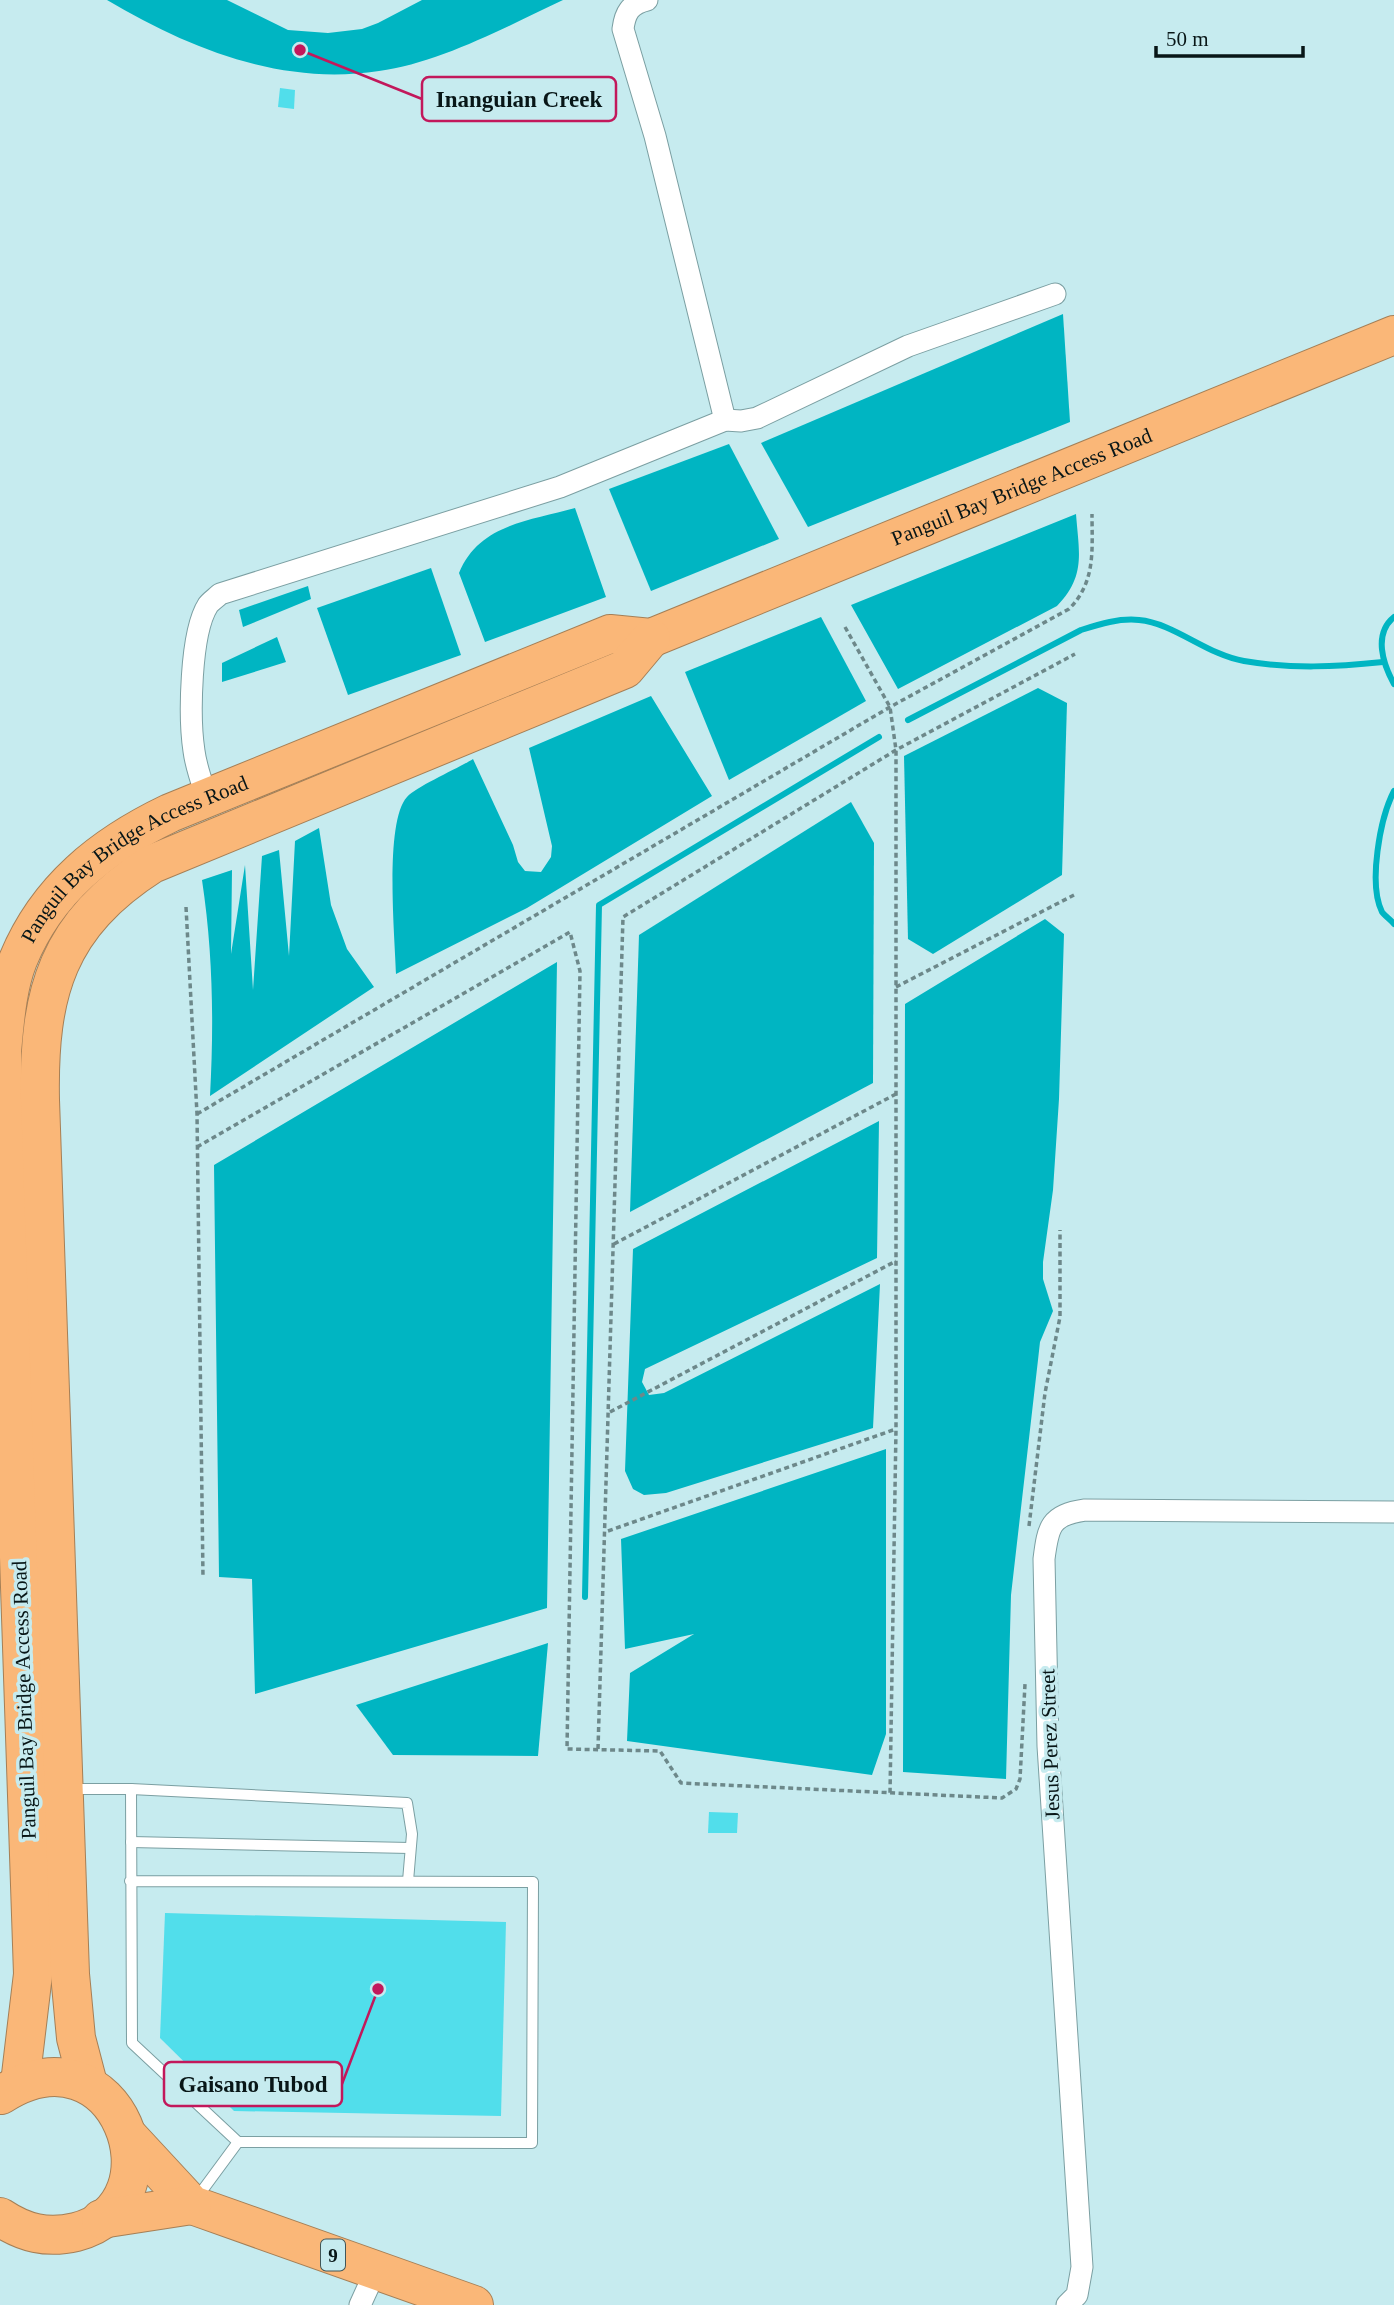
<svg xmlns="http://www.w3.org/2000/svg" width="1394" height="2305" viewBox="0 0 1394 2305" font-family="'Times New Roman',serif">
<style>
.water{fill:#00b5c2}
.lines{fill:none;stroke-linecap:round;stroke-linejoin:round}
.stream{stroke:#00b5c2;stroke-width:6}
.building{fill:#51deeb}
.lane-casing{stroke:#7b9fa2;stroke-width:12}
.street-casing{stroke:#7b9fa2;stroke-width:23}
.highway-casing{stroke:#a57f56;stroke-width:40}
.path{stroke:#6d888a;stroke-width:3.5;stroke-dasharray:5 3.5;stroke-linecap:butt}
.lane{stroke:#fff;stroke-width:10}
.street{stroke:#fff;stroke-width:21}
.highway{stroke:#fab778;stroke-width:38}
.labels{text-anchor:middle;stroke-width:7;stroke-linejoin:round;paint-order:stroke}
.shield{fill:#c6ebef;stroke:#415658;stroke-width:2}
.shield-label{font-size:19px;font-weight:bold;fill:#081617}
.street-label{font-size:21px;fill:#081617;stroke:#c6ebef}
.leader{fill:none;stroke:#c2185b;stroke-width:2.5}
.callout-dot{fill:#c2185b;stroke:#c6ebef;stroke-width:2.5}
.callout{fill:#c6ebef;stroke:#c2185b;stroke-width:2.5}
.callout-label{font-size:23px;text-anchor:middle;font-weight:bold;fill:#081617}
</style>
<rect width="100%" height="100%" fill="#c6ebef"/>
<g class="water">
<path d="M107 0H227L288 30 328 33 362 29 378 23 422 0H563C508 26 439 63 379 71 281 86 190 49 107 0Z"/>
<path d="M1063 314 1070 422 808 527 761 443Z"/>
<path d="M729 444 779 539 651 591 609 489Z"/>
<path d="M575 508 606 597 485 642 459 573C479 524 529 521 575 508Z"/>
<path d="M1076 514C1079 553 1086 576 1057 606L898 689 851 605Z"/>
<path d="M431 568 461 655 348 695 317 608Z"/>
<path d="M308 586 311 599 243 627 239 610Z"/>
<path d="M821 617 866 701 729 780 685 672Z"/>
<path d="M277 637 286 662 222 682V663Z"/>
<path d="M1038 688 1067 703 1062 875 933 954 908 939 904 756Z"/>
<path d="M651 696 712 796 527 908 396 974C395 938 384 822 407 797 417 786 459 768 473 759L513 845 518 862 525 871 541 872 551 857 552 846 529 748Z"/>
<path d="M851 802 874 843 873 1083 630 1212 639 935Z"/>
<path d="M319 828 331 905 347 949 374 987 210 1096C214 1023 213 953 202 880L232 870 231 954 245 865 253 990 262 856 279 850 289 956 295 841Z"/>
<path d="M1045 919 1064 934 1059 1099 1053 1190 1043 1262V1279L1053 1311 1040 1342 1038 1360 1011 1595 1006 1779 903 1772 905 1004Z"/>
<path d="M557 962 547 1608 255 1694 252 1579 219 1577 214 1165Z"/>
<path d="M879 1121 877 1258 645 1369 642 1382 649 1395 664 1393 880 1284 873 1428 666 1493 644 1495 633 1489 625 1471 633 1249Z"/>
<path d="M886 1449V1734L872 1775 627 1741 630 1673 694 1634 625 1649 621 1539Z"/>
<path d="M548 1643 538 1756 393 1755 356 1705Z"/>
</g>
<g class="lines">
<g class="stream">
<path d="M1394 617C1373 634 1383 664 1394 684"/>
<path d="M908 720 1081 630C1100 624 1119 618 1139 620 1174 623 1207 655 1244 661 1291 669 1336 667 1383 662"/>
<path d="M1394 791C1380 818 1368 884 1382 912 1385 916 1391 920 1394 924"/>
<path d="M585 1597 599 905 879 737"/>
</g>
</g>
<g class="building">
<path d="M280 88 295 90 294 109 278 107Z"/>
<path d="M709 1812 738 1813 737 1833H708Z"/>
<path d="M165 1913 506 1922 501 2116 234 2111 160 2038Z"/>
</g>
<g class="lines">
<g class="lane-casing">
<g id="lane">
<path d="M69 1789H131L407 1803 412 1834 408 1881"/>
<path d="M131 1842 410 1848"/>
<path d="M130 1881 533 1882 532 2143 238 2142 132 2043 131 1789"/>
<path d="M196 2199 238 2142"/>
</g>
</g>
<g class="street-casing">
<g id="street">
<path d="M647 0C630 4 625 13 623 29L655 136 725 420"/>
<path d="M207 798C202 783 196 767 194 751 189 718 190 633 208 605 211 601 216 598 220 594L560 487 725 420 741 421 757 418 908 346 1055 294"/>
<path d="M360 2305 376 2270"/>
<path d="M1067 2305 1077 2295 1082 2267 1048 1746 1044 1559C1048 1527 1050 1515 1085 1510L1394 1512"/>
</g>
</g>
<g class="highway-casing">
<g id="highway">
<path id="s1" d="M20 2083 33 1974 2 1051C5 1021 7 988 18 960 47 889 103 845 170 813L610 634 651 638 1394 335"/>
<path d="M88 2084 76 2038 70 1974 40 1100C38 992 57 925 152 864L625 669 651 638"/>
<path d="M129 2137 192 2205 474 2305"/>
<path d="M0 2217C24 2233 47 2239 76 2232 184 2204 118 2020 1 2095"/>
<path d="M101 2219 192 2205"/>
</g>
</g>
<g class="path">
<path d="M845 627 890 707 896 750V1429L890 1794"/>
<path d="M186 907 197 1114 203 1578"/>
<path d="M896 987 1074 895"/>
<path d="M197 1114 890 707 1069 609C1096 582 1092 550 1092 514"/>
<path d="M197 1147 570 932 580 971 567 1749 660 1751 681 1783 1002 1798 1016 1789 1020 1779 1025 1684"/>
<path d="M614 1244 896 1094"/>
<path d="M610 1412 896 1261"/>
<path d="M1029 1526 1045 1393 1060 1317V1230"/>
<path d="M608 1531 896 1429"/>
<path d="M598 1749 623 917 896 750 1075 654"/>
</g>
<use href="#lane" class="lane"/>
<use href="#street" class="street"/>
<use href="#highway" class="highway"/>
</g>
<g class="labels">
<rect class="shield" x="321" y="2239.5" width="24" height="31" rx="5"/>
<g class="shield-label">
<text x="333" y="2262">9</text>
</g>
<g class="street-label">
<text dy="7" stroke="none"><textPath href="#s1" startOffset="2259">Panguil Bay Bridge Access Road</textPath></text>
<text dy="7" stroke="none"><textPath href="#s1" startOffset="1286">Panguil Bay Bridge Access Road</textPath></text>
<text transform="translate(24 1700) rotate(-92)" y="7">Panguil Bay Bridge Access Road</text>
<text transform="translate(1050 1744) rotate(-92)" y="7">Jesus Perez Street</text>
</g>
</g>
<path class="leader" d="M300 50L422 99M378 1989L342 2084"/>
<g class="callout-dot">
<circle cx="300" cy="50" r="7"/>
<circle cx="378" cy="1989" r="7"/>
</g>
<g class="callout">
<rect x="422" y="77" width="194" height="44" rx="7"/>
<rect x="164" y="2062" width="178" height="44" rx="7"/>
</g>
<g class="callout-label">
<text x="519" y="107">Inanguian Creek</text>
<text x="253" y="2092">Gaisano Tubod</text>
</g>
<path d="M1156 46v10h147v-10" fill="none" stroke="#081617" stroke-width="3.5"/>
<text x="1166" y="46" font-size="21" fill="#081617" stroke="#c6ebef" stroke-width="5" paint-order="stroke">50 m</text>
</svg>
